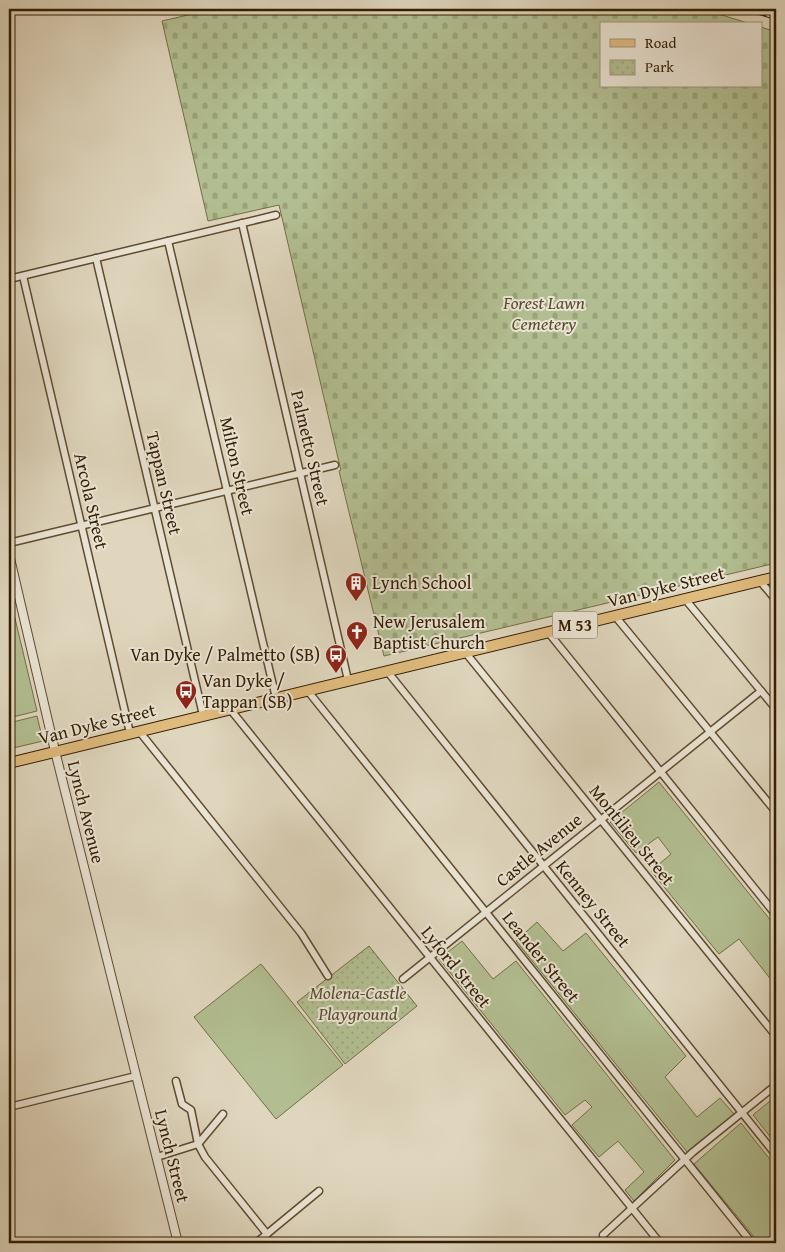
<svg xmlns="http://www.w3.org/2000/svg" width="785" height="1252" viewBox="0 0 785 1252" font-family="'Gentium Book Plus',serif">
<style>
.grass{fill:#b2be91;stroke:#736e48}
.cemetery{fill:url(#cemetery-stones);stroke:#736e48}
.park{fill:url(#park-dots);stroke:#736e48}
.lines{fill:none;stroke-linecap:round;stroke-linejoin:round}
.minor-casing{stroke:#5f4b2f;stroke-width:9}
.tertiary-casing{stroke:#5f4b2f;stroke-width:10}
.primary-casing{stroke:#341d00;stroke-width:12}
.minor{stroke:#eae4d4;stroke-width:6}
.tertiary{stroke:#eae4d4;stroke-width:8}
.primary{stroke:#e0bb7e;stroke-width:10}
.rail-casing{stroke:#341d00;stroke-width:4}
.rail{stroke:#eae4d4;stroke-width:2;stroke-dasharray:5.5;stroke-linecap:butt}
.labels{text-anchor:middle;stroke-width:4;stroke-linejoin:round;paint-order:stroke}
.shield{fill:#eae4d4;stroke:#6b5940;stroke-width:1}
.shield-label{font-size:16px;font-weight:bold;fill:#341d00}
.park-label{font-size:18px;font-style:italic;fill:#5a4d2c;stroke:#eae4d4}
.street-label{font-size:18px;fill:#341d00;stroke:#eae4d4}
.poi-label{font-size:18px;fill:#341d00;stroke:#eae4d4;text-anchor:start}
</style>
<defs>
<pattern id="cemetery-stones" width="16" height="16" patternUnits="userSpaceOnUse" patternTransform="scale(1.25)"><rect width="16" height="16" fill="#b2be91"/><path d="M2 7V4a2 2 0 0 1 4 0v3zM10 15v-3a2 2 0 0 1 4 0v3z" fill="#9aa37b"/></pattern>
<pattern id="park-dots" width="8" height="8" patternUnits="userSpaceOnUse" patternTransform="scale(1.25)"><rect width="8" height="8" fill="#b2be91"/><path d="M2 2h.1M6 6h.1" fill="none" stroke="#9aa37b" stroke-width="1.8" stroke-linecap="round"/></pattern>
</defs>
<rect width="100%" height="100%" fill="#dfd6bd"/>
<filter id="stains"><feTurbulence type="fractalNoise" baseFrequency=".004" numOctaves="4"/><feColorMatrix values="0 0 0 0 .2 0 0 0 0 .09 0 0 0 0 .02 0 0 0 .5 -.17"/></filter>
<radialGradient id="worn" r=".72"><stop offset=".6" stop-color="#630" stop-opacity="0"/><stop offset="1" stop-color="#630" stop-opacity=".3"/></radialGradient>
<g class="grass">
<path d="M9 593 37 711 9 718Z"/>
<path d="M37 716 43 741 9 749V723Z"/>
<path d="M659 782 776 927V986L739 939 719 954 651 871 671 854 658 837 636 853 610 822Z"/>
<path d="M537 922 563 951 586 933 686 1056 665 1077 697 1117 720 1098 734 1114 687 1152 516 941Z"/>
<path d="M462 941 493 979 516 961 675 1160 634 1201 625 1190 644 1172 618 1141 599 1157 572 1125 592 1107 585 1100 565 1115 439 959Z"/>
<path d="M261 964 343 1065 276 1119 194 1017Z"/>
<path d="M776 1096V1144L753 1115Z"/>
<path d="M741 1123 776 1167V1243H759L694 1164Z"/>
</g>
<path class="cemetery" d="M214 9H702L751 24H601V86H761V27L776 32V563L384 656 339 471 341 470 338 458 279 205 208 221 162 21Z"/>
<path class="park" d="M369 946 417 1006 345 1064 297 1002Z"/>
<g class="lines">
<g class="minor-casing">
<g id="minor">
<path d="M242 223 348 680"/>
<path d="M168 241 276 698"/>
<path d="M96 258 203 715"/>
<path d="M23 276 130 733"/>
<path d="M9 279 276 215"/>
<path d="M9 543 335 465"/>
<path d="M760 581 776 600"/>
<path d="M685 599 776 709"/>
<path d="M615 616 776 812"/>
<path d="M548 632 776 915"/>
<path d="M465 652 776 1036"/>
<path d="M387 671 776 1155"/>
<path d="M307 690 752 1243"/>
<path d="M230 709 660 1243"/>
<path d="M139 731 301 933 328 976"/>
<path d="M9 883 10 890"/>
<path d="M403 979 761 691"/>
<path d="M176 1081 182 1104 191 1110 198 1144 205 1157 267 1234"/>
<path d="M9 1107 136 1076"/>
<path d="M157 1157 198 1144 223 1114"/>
<path d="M603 1235 693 1152 776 1085"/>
<path d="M256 1243 319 1191"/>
</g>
</g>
<g class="tertiary-casing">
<path id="tertiary" d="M9 554 55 751 178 1243"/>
</g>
<g class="primary-casing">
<path id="primary" d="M9 763 776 577"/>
</g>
<use href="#minor" class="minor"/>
<use href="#tertiary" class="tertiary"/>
<use href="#primary" class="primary"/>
<g class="rail-casing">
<path id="rail" d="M745 9 776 18"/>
</g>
<use href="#rail" class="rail"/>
</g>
<defs>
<g id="building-pin" transform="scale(1.125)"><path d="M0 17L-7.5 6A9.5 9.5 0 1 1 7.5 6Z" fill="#8f2418" stroke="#eae4d4"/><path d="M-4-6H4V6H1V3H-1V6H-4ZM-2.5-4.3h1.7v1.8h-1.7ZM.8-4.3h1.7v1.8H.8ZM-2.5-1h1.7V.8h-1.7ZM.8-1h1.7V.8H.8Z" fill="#fff"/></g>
<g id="church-pin" transform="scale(1.125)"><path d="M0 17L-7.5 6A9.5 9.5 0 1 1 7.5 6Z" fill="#8f2418" stroke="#eae4d4"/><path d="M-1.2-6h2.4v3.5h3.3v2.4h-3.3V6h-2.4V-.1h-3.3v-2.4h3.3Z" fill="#fff"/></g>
<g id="bus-pin" transform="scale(1.125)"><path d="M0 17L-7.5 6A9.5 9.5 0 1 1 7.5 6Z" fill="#8f2418" stroke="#eae4d4"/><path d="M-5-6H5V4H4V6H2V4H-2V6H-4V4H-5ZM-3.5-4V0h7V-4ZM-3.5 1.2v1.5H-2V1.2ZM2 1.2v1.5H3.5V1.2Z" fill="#fff"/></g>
</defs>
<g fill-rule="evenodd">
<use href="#building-pin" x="356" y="583"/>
<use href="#church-pin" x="357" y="632"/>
<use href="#bus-pin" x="336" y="655"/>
<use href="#bus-pin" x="186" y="691"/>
</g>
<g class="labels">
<rect class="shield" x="552.5" y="611.5" width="45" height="27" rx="4"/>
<g class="shield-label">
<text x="575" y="631">M 53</text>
</g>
<g class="park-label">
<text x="544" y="309">Forest Lawn<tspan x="544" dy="21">Cemetery</tspan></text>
<text x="358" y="999">Molena-Castle<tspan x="358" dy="21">Playground</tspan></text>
</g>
<g class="street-label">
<text transform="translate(310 448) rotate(77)" y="6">Palmetto Street</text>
<text transform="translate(237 466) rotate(77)" y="6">Milton Street</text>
<text transform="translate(164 483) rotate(77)" y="6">Tappan Street</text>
<text transform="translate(91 501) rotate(77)" y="6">Arcola Street</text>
<text transform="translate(666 587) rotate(-14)" y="6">Van Dyke Street</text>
<text transform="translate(97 724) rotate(-14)" y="6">Van Dyke Street</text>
<text transform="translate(86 812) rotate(76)" y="6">Lynch Avenue</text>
<text transform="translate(632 835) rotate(51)" y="6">Montilieu Street</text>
<text transform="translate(539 850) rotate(-39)" y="6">Castle Avenue</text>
<text transform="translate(593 904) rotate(51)" y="6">Kenney Street</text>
<text transform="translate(541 957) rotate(51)" y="6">Leander Street</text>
<text transform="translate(456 967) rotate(51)" y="6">Lyford Street</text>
<text transform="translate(172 1156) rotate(76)" y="6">Lynch Street</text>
</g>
<g class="poi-label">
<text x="372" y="589">Lynch School</text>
<text x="373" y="628">New Jerusalem<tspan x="373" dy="21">Baptist Church</tspan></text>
<text x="320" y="661" text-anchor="end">Van Dyke / Palmetto (SB)</text>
<text x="202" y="687">Van Dyke /<tspan x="202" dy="21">Tappan (SB)</tspan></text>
</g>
</g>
<rect width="785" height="1252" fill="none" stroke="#dfd6bd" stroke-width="30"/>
<rect x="10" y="10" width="765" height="1232" fill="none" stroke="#341d00" stroke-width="2.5"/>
<rect x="15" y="15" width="755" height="1222" fill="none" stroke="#341d00"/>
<rect x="600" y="22" width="162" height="65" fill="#eae4d4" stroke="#a1947f"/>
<rect x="610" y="39" width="25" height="8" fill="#e0bb7e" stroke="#a1947f"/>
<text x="645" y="48" font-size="15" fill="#341d00">Road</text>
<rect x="610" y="60" width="25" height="15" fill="url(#park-dots)" stroke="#a1947f"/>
<text x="645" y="72" font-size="15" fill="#341d00">Park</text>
<rect width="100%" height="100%" filter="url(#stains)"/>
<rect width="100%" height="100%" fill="url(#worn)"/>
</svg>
